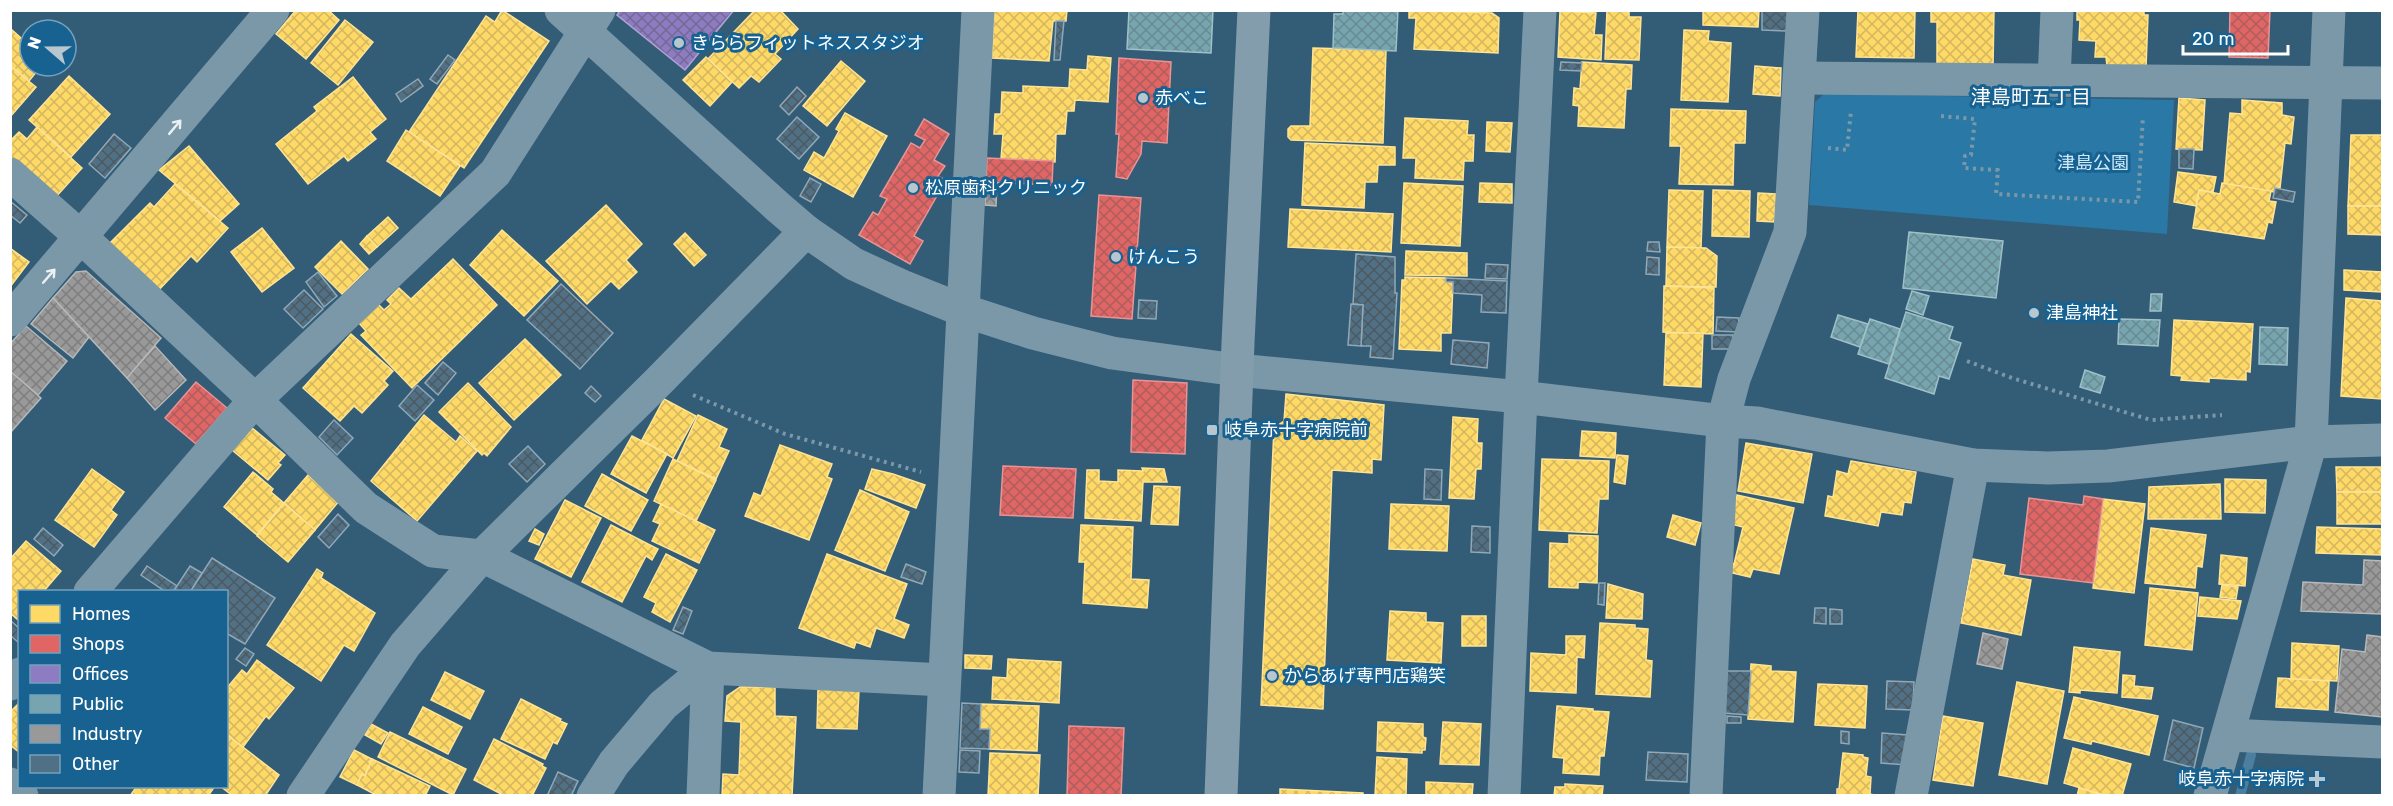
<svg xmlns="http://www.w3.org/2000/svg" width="2393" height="806" viewBox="0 0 2393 806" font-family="Rubik,'Noto Sans JP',sans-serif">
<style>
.park{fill:#2978a6}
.homes{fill:url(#homes-cross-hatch);stroke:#ffe494;stroke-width:1.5}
.shops{fill:url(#shops-cross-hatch);stroke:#e99494;stroke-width:1.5}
.offices{fill:url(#offices-cross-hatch);stroke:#b0a3d5;stroke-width:1.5}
.public{fill:url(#public-cross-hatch);stroke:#9fc0c7;stroke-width:1.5}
.industry{fill:url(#industry-cross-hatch);stroke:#b8b8b8;stroke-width:1.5}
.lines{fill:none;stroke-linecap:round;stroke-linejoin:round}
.stream{stroke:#4c7f9f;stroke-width:10}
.building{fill:url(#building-cross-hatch);stroke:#90a8b7;stroke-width:1.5}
.path{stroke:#7b98a9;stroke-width:4;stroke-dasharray:3 4.5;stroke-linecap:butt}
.street{stroke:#7b98a9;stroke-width:33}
.secondary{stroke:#839dad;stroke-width:33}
.oneway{stroke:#ebf0f2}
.poi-dot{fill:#b8c6cf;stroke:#186291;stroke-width:2}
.labels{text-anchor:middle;stroke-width:6;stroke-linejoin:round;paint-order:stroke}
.poi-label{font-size:18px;fill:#fff;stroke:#186291;text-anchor:start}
.park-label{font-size:18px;fill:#cdeafb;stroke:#186291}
.neighbourhood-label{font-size:20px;fill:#fff;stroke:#186291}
</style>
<defs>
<pattern id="homes-cross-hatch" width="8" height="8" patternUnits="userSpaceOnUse" patternTransform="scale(1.5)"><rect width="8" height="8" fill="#ffd966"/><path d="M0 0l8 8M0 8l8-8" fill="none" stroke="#d2b660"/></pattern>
<pattern id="shops-cross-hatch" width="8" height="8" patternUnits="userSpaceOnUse" patternTransform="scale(1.5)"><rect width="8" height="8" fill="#e06666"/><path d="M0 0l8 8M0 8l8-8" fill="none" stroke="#ac5d5d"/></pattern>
<pattern id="offices-cross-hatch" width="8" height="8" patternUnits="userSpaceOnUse" patternTransform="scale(1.5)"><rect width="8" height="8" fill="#8e7cc3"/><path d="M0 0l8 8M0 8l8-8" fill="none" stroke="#746993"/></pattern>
<pattern id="public-cross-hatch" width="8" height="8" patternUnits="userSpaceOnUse" patternTransform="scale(1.5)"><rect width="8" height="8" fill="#76a5af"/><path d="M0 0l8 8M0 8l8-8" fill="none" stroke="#698a91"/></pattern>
<pattern id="industry-cross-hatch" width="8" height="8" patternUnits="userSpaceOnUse" patternTransform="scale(1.5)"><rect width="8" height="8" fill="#999"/><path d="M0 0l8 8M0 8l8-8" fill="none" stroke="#7e7e7e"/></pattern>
<pattern id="building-cross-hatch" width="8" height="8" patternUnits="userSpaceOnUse" patternTransform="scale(1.5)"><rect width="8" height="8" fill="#507185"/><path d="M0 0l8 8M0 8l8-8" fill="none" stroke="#4d5960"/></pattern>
</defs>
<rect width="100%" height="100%" fill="#335c76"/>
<path class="park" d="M1824 94 2174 100 2167 234 1809 205 1815 102Z"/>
<g class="homes">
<path d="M296 10H328L339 20 306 59 276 34Z"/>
<path d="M502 10 549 41 464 168 409 132 486 16 495 22Z"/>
<path d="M755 10H780L798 29 775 54 781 59 759 82 751 76 739 88 708 59Z"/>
<path d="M994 10H1067L1066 21H1053L1049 61 992 58Z"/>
<path d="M1409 10 1492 13 1499 18 1498 53 1414 49 1416 18H1409Z"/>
<path d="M1607 10 1629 11V17H1641L1639 60 1605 59Z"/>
<path d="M1703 10H1759L1758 27 1703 25Z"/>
<path d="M1858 10H1915L1914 58 1856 57Z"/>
<path d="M1931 10H1994L1993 67H1937V22H1931Z"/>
<path d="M2077 10H2144V15H2148L2146 68 2107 66 2106 57H2095L2096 41 2079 40 2080 20H2077Z"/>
<path d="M1560 11 1596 13 1594 35H1602L1601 60 1558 57Z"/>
<path d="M345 20 373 42 338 85 311 63Z"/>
<path d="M11 29 30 46V66H41L29 81 10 65Z"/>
<path d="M1684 30 1709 31 1708 41 1731 43 1728 102 1681 100Z"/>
<path d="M1313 48 1386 50 1383 143 1291 140 1288 137V129L1291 126H1310Z"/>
<path d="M1088 56 1111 58 1108 102 1075 100 1074 111H1067L1065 134H1056L1055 162 1001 159 1003 134H994L995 114H1001L1002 92 1023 93V86L1069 88 1070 69 1087 70Z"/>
<path d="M706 57 732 82 710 106 683 80Z"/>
<path d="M841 61 865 81 827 126 803 106Z"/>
<path d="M1582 62 1632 65 1631 89H1626L1624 128 1578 126 1579 106 1573 105 1574 88 1580 89Z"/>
<path d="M10 66 36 87 10 117Z"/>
<path d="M1755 66 1781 68 1780 96 1753 94Z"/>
<path d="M69 76 110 114 71 157 29 120Z"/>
<path d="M353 77 386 119 370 132 376 139 348 161 344 156 308 184 276 144 317 111 314 107Z"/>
<path d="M2179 98 2205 100 2202 150 2176 149Z"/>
<path d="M2242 100 2282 103V115L2294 117 2291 144 2285 143 2280 188H2275L2274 192 2224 184 2230 113 2242 114Z"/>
<path d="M1671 109 1746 111 1745 143H1734L1733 185 1679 184 1681 146H1670Z"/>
<path d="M845 113 887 136 853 197 804 170 814 152 824 158 839 131 836 129Z"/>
<path d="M1405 118 1468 121 1467 135H1474L1473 161H1464L1463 180 1415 178 1416 158H1403Z"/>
<path d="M1487 122 1512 123 1510 152 1486 151Z"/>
<path d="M37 127 82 168 54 199 10 161V141L19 132 27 139Z"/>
<path d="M406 130 460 166 440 196 387 161Z"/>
<path d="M2351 135H2382V206H2348Z"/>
<path d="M1305 143 1395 147V165H1378L1377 182H1365L1364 208 1302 205Z"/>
<path d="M189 146 239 204 220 221 159 170Z"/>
<path d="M2178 172 2216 177 2213 192 2199 190 2196 206 2174 202Z"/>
<path d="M1404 183 1463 186 1460 246 1401 243Z"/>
<path d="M1480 183 1512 184V203L1479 202Z"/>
<path d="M2222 183 2271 191 2269 201 2276 202 2272 223 2268 222 2264 239 2193 228 2199 190 2220 194Z"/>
<path d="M175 184 228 228 197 262 191 256 156 293 106 247 150 203 154 207Z"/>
<path d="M1669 190 1703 191 1701 248 1667 247Z"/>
<path d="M1713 190 1750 191 1749 237 1712 236Z"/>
<path d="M1758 193 1776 194 1775 222 1757 221Z"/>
<path d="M606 205 642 244 626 260 637 272 619 289 611 281 587 304 546 261Z"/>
<path d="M2348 206H2382V235L2348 234Z"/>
<path d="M1290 209 1393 214 1391 252 1288 247Z"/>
<path d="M388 217 398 228 377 247 367 236Z"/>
<path d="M262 228 294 268 262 292 231 252Z"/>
<path d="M502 230 558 281 524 316 470 265Z"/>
<path d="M685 233 706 255 694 266 674 244Z"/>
<path d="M367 236 377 247 369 254 360 244Z"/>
<path d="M341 241 368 269 342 294 315 267Z"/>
<path d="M1667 247 1706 248 1717 256 1716 287 1666 286Z"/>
<path d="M10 248 29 262 10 287Z"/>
<path d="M1406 251 1467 253V276L1405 275Z"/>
<path d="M453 259 497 305 412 388 361 335 366 331 359 323 378 304 384 310 391 304 387 300 399 288 411 299Z"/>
<path d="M2344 270 2382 272V292L2344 290Z"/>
<path d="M1405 277 1446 278V282H1453L1451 333H1441V351L1399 349 1402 280H1405Z"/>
<path d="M1664 286 1714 288 1713 334 1663 332Z"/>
<path d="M2346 298 2382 301V399L2341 396Z"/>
<path d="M2174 320 2253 324 2250 372 2246 371V380L2209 378V382L2181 380 2182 376 2171 375Z"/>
<path d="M1666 333H1703L1701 387 1664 385Z"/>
<path d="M351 334 393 371 384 381 388 385 362 413 354 406 340 421 303 388Z"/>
<path d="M525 339 561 375 514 420 479 383Z"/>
<path d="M468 383 511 427 487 456 484 453 482 455 439 412Z"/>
<path d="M1286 394 1384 405 1381 460 1372 459V473L1332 470 1323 709 1261 705 1274 428 1284 421Z"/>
<path d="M664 399 696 416 673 458 642 440Z"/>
<path d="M424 415 456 442 460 436 477 451 417 521 371 481Z"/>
<path d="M698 415 727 429 719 447 729 451 716 479 677 461Z"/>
<path d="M1453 417 1478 419 1477 443H1482L1481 469H1476L1474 499 1449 498Z"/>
<path d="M251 427 285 455 278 463 281 465 268 480 232 450Z"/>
<path d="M1582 431 1616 433 1615 458 1580 456Z"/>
<path d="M632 436 667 454 646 493 611 474Z"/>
<path d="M1746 443 1812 454 1803 503 1738 491Z"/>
<path d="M780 445 832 464 827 477 832 479 809 540 745 516 754 493 761 496Z"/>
<path d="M1617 455 1628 456 1625 484 1614 482Z"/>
<path d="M673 459 716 480 696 521 654 501Z"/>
<path d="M1542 459 1609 461 1608 499H1599L1597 533 1539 530Z"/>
<path d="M1851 461 1916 472 1911 503 1904 502 1902 515 1881 512 1878 526 1825 516 1828 496 1833 497 1837 471 1848 474Z"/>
<path d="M2336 467H2382V492H2337Z"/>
<path d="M1142 468 1164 469 1167 482H1143L1141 521 1085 518 1087 470H1099V481L1118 482V470L1143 471Z"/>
<path d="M92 469 124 492 111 510 117 515 94 547 55 520Z"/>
<path d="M872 469 893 474 925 485 916 508 865 489Z"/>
<path d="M253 472 273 489 271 492 284 503 257 535 224 507Z"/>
<path d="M602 474 648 500 631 531 585 506Z"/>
<path d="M308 475 339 501 315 530 284 503Z"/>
<path d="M2225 479 2266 480 2265 513 2225 512Z"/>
<path d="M2220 484 2221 519H2148L2149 487Z"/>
<path d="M1154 486 1180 487 1178 525 1151 524Z"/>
<path d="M860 490 909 512 885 571 835 550Z"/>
<rect x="2337" y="492" width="45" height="32"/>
<path d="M1737 495 1794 508 1779 574 1753 569 1750 577 1728 572 1730 563 1734 564 1743 527 1731 524Z"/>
<path d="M2103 499 2145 504 2134 593 2093 588Z"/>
<path d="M565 500 601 518 571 577 535 559Z"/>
<path d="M284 503 315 530 288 562 257 536Z"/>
<path d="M661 504 715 530 699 563 652 541 660 524 653 521Z"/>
<path d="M1391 504 1449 506 1447 551 1389 549Z"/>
<path d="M1673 515 1701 523 1695 545 1667 537Z"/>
<path d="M611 525 658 549 652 560 646 556 622 602 582 582Z"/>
<path d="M1081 525 1133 527 1131 579 1149 580 1147 608 1083 603 1085 562H1079Z"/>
<path d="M2317 527 2382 529 2381 555 2316 553Z"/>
<path d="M2151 528 2206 535 2202 567 2197 566 2195 588 2145 583Z"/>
<path d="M535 529 544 534 539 545 529 541Z"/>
<path d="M1569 535 1598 536 1597 583 1578 582V588L1549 587 1550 543 1569 544Z"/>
<path d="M26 541 61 571 43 592H20L18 620 10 613V559Z"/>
<path d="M666 554 697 570 670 622 652 612 656 603 644 597Z"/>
<path d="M827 554 907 584 894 619 909 625 904 638 876 628 870 647 856 642 854 648 799 628Z"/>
<path d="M2221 555 2247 558 2245 586 2219 584Z"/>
<path d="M1973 559 2005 565 2003 575 2031 580 2021 635 1961 623Z"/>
<path d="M317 569 323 573 321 578 375 613 354 651 344 645 321 681 267 645Z"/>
<path d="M1608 584 1643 594 1642 619 1606 618Z"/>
<path d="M2222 585 2238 587 2236 599 2220 597Z"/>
<path d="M2150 588 2198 593 2192 650 2145 645Z"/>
<path d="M2200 597 2241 601 2237 619 2198 616Z"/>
<path d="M1390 611 1426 613V622L1443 623 1441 663 1387 660Z"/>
<rect x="1462" y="616" width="24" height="30"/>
<path d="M1600 623 1635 625V628L1648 629 1646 660 1652 661 1650 697 1596 694Z"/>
<path d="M1566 636H1585L1584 658 1577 657 1576 693 1530 691 1531 653 1566 655Z"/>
<path d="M2292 643 2339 646 2337 681 2291 679Z"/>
<path d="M2074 647 2120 652 2117 693 2080 690V693L2069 692Z"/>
<path d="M965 655 992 656 991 669 965 668Z"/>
<path d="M1008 659 1061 662 1059 703 992 699 993 677 1007 678Z"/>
<path d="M257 660 294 688 269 719 266 716 243 747 226 734V689L242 670 247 674Z"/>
<path d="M1751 664 1771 666V671L1796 672 1793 722 1748 719Z"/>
<path d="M445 672 484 691 470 719 431 700Z"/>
<path d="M2123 675 2135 676 2134 686 2153 688 2151 699 2122 697Z"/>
<path d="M2278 678 2329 681 2328 710 2276 707Z"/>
<path d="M2017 682 2064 691 2047 784 1999 775Z"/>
<path d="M1818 684 1867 686 1865 728 1815 725Z"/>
<path d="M740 687H775V716L796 717 792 796H722L723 774 739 775 741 722 725 721 727 696Z"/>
<path d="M818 689 859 691 857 729 817 728Z"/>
<path d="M2074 697 2158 716 2149 755 2092 741 2091 744 2064 738Z"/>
<path d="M521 699 561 719 560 721 567 724 557 744 553 742 545 759 501 739Z"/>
<path d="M20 702V753L10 745V712Z"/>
<path d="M981 704 1039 706 1037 751 989 749 990 729H980Z"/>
<path d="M1557 706 1593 709V711L1609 712 1604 756H1600L1599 775 1563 773 1564 758 1553 757Z"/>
<path d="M423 707 462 727 448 754 409 734Z"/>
<path d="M1943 716 1983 723 1973 786 1933 780Z"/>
<path d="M1378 722 1423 724V737L1426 738 1425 750H1422V753L1377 751Z"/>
<path d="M1443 722 1481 724 1479 765 1440 764Z"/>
<path d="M371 724 388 733 381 744 365 735Z"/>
<path d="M390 732 466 769 453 795 378 757Z"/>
<path d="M226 734 279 775 265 796H233L220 786H226Z"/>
<path d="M494 739 543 764 542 766 546 768 532 796H505L474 780Z"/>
<path d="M2073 748 2131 764 2122 796H2107L2064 783Z"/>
<path d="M354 750 372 759 365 776 362 774 357 785 340 777Z"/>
<path d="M990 753 1040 755 1038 796H988Z"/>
<path d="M1843 753 1863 755V757L1868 758 1866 776 1871 777 1870 794 1878 796H1837V789H1839Z"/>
<path d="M1377 757 1407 759 1406 796H1375Z"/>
<path d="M372 759 430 786 425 796H378L357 785 362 774 365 776Z"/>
<path d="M1426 782 1473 784 1472 796H1426Z"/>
<path d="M1565 784 1603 786 1602 796H1554L1555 787H1565Z"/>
<path d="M137 786H215L208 796H130Z"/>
<path d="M2079 788 2107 796H2077Z"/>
<path d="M1280 789 1363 793V796H1280Z"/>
</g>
<g class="shops">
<path d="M2230 10H2270L2268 58 2229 57Z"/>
<path d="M1119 58 1171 62 1167 143 1142 141 1141 154 1127 179 1116 177 1119 134H1116Z"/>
<path d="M924 119 949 134 934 160 945 166 938 176 946 180 914 236 923 241 910 264 859 235 873 212 878 215 887 199 880 196 911 143 920 148 925 140 915 135Z"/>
<path d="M987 158 1053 161 1052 185 986 182Z"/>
<path d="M1099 195 1141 198 1132 319 1091 316Z"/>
<path d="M1133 380 1187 383 1185 454 1131 452Z"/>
<path d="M196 382 227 408 196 444 165 418Z"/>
<path d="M1003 466 1076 469 1073 518 1000 515Z"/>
<path d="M2084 496 2103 499 2093 583 2020 574 2029 498 2083 505Z"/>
<path d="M1069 726 1124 728 1121 796H1067Z"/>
</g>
<path class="offices" d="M620 10H734L685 70 617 15Z"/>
<g class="public">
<path d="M1129 10H1213L1211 53 1127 49Z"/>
<path d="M1343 10H1398L1396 51 1333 48 1334 14H1343Z"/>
<path d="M1909 232 2003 241 1996 298 1903 288Z"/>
<path d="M1912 291 1929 296 1923 315 1906 309Z"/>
<path d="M2151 294H2162L2161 311H2150Z"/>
<path d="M1906 312 1953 327 1949 339 1961 343 1949 379 1939 376 1934 394 1885 378Z"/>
<path d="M1838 315 1868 324 1860 347 1831 337Z"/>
<path d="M1870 319 1900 329 1889 364 1858 354Z"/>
<path d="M2119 319 2160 320 2158 346 2118 344Z"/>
<path d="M2260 327 2288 328 2287 365 2259 364Z"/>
<path d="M2085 370 2105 377 2100 393 2080 387Z"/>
</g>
<g class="industry">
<path d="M986 182 997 183 996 206 985 205Z"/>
<path d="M86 271 161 338 127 378 53 298 76 272Z"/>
<path d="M53 298 89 337 73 358 31 324Z"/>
<path d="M26 326 67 361 38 395 10 371V344Z"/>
<path d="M155 346 186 380 155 410 127 378Z"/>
<path d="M10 371 41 398 10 433Z"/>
<path d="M2364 560 2382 561V614L2301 611 2303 582 2363 585Z"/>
<path d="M1983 633 2008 639 2002 669 1977 664Z"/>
<path d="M2367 635 2382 637V717L2335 712 2342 649 2365 652Z"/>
</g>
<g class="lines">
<path class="stream" d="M2240 796 2251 755"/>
</g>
<g class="building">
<path d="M1762 10H1788L1787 31 1762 30Z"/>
<path d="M1056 21H1064L1060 60H1054Z"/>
<path d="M448 55 455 60 437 84 430 79Z"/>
<path d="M1561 62 1582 63 1581 71 1560 70Z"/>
<path d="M418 79 423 86 401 102 396 94Z"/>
<path d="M797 87 806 96 789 115 780 106Z"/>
<path d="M797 117 819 137 799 159 777 139Z"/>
<path d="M114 134 131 148 105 178 89 164Z"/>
<path d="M2179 149H2194L2193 169 2179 168Z"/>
<path d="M810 178 821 184 811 202 800 196Z"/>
<path d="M2275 188 2295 192 2293 202 2273 198Z"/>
<path d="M10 201 27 215 20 223 10 215Z"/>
<path d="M1648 242H1659L1660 252 1647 251Z"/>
<path d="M1356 254 1395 257V293H1397L1393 359 1370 357 1371 346H1361L1363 305 1353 304Z"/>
<path d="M1647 257 1659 258V275L1646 274Z"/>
<path d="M1486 264 1508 265 1507 279 1485 278Z"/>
<path d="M318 272 337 296 324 307 306 282Z"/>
<path d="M1446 278 1507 281 1506 313 1481 312 1482 295 1453 293V282H1446Z"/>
<path d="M561 284 613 333 580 369 527 320Z"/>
<path d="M304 290 323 309 303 328 284 309Z"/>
<path d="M1139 300 1157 301 1156 319 1138 318Z"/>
<path d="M1351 304 1363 305 1361 346 1348 345Z"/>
<path d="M1717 317 1739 318 1738 332 1716 331Z"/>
<rect x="1712" y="335" width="21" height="14"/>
<path d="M1453 340 1489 343 1487 368 1451 364Z"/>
<path d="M443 362 456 373 438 395 425 383Z"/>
<path d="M417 385 434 400 415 421 399 406Z"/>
<path d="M591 386 601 396 595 402 585 393Z"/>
<path d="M334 420 353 438 337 455 319 437Z"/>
<path d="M528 446 545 464 527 482 509 464Z"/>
<path d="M1425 469 1442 470 1441 500 1424 499Z"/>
<path d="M338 514 349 525 329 548 318 537Z"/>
<path d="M1472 526 1490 527V553L1471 552Z"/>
<path d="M43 528 63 545 54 556 34 539Z"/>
<path d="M212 558 275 598 245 644 226 633V592H190Z"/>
<path d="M906 564 926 572 922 584 901 577Z"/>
<path d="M147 566 177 586 173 592H166L141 575Z"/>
<path d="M190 566 202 573 190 592H173Z"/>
<path d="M1599 583H1605L1604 605 1598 604Z"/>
<path d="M683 607 692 611 683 634 673 630Z"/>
<path d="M1815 608H1826V624L1814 623Z"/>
<path d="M1830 609 1842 610V624H1830Z"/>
<path d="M10 620 20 629 19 643 10 635Z"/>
<path d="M245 648 254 654 246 666 236 659Z"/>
<path d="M1725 671H1751L1748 715 1723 713Z"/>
<path d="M1887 681 1914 682 1913 710 1886 709Z"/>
<path d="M962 703 981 704 980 729H990L989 749 960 748Z"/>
<path d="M1727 716 1741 717V723H1727Z"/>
<path d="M2173 720 2203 728 2194 768 2164 760Z"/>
<path d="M1841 731 1849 732V744L1841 743Z"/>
<path d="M1882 733 1908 735 1907 765 1881 763Z"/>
<path d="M960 750 980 751 979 773 959 772Z"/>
<path d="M1648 752 1688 754 1687 782 1646 780Z"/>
<path d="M558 772 578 781 571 796H547Z"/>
</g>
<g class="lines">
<g class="path">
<path d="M1941 116 1975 119 1971 155 1965 156 1964 168 1998 170 1996 194 2138 202 2143 116"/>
<path d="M1828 148 1847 150 1851 111"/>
<path d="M1967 361 2012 378 2151 420 2222 415"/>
<path d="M693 395 785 434 921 472"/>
</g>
<g class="street">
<path d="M561 10 778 207 806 231 854 264 902 286 962 310 1033 333 1112 353 1237 370 1521 397 1723 421 1757 423 1973 465 2048 468 2108 466 2311 442 2210 796"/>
<path d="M2329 10 2311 442 2382 440"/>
<path d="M1800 78 2382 83"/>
<path d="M2054 80 2057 10"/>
<path d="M10 174 81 237 255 400 366 508 433 551 482 556 708 668 944 680"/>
<path d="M10 320 273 10"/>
<path d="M90 592 255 400 495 173 599 10"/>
<path d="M10 684 20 674"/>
<path d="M2228 735 2382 742"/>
<path d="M10 784 22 796"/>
<path d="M303 796 405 645 482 556 659 381 806 231"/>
<path d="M593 796 614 763 663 705 708 668"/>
<path d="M703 796 708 668"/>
<path d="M939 796 978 10"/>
<path d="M1504 796 1521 397 1540 10"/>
<path d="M1706 796 1723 421 1734 379 1790 232 1803 10"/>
<path d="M1911 796 1973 465"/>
</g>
<path class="secondary" d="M1221 796 1238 343 1254 10"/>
</g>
<defs><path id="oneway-shaft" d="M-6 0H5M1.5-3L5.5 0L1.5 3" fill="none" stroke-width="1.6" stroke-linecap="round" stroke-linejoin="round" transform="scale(1.5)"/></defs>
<g class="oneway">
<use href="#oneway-shaft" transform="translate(175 127) rotate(-50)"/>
<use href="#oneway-shaft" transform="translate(49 276) rotate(-49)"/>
</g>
<g class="poi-dot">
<circle cx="679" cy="43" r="6"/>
<circle cx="1143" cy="98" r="6"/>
<circle cx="913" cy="188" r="6"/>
<circle cx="1116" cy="257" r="6"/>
<circle cx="2034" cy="313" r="6"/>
<rect x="1206" y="424" width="12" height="12" rx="3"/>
<circle cx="1272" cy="676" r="6"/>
<path d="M2314 770h6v6h6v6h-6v6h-6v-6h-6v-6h6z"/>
</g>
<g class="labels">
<g class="poi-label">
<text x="691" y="49">きららフィットネススタジオ</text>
<text x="1155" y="104">赤べこ</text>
<text x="925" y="194">松原歯科クリニック</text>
<text x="1128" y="263">けんこう</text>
<text x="2046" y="319">津島神社</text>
<text x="1224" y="436">岐阜赤十字病院前</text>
<text x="1284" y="682">からあげ専門店鶏笑</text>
<text x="2304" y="785" text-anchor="end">岐阜赤十字病院</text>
</g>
<g class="park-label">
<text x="2093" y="169">津島公園</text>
</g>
<g class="neighbourhood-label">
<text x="2031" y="104">津島町五丁目</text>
</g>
</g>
<rect width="2393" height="806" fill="none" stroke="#ffffff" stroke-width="24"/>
<rect x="18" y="590" width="210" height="198" fill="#186291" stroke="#74a1bd" stroke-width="1.5"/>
<rect x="30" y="605" width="30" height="18" fill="#ffd966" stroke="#74a1bd" stroke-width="1.5"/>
<text x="72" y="620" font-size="18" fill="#ffffff">Homes</text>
<rect x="30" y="635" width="30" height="18" fill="#e06666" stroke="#74a1bd" stroke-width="1.5"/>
<text x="72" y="650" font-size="18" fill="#ffffff">Shops</text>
<rect x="30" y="665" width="30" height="18" fill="#8e7cc3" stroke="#74a1bd" stroke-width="1.5"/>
<text x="72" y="680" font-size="18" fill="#ffffff">Offices</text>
<rect x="30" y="695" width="30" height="18" fill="#76a5af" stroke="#74a1bd" stroke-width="1.5"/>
<text x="72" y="710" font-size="18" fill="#ffffff">Public</text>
<rect x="30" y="725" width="30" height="18" fill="#999999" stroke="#74a1bd" stroke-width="1.5"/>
<text x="72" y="740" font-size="18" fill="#ffffff">Industry</text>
<rect x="30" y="755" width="30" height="18" fill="#507185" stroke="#74a1bd" stroke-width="1.5"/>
<text x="72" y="770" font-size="18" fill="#ffffff">Other</text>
<g transform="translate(48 48) rotate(290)"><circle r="28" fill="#186291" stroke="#74a1bd" stroke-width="1.5"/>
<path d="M0-4.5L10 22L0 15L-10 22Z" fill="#b8c6cf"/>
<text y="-9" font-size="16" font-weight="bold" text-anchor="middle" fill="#ffffff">N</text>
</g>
<path d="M2183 45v9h105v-9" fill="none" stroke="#ffffff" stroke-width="3"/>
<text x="2192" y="45" font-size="18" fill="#ffffff" stroke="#186291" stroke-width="4.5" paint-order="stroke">20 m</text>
</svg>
